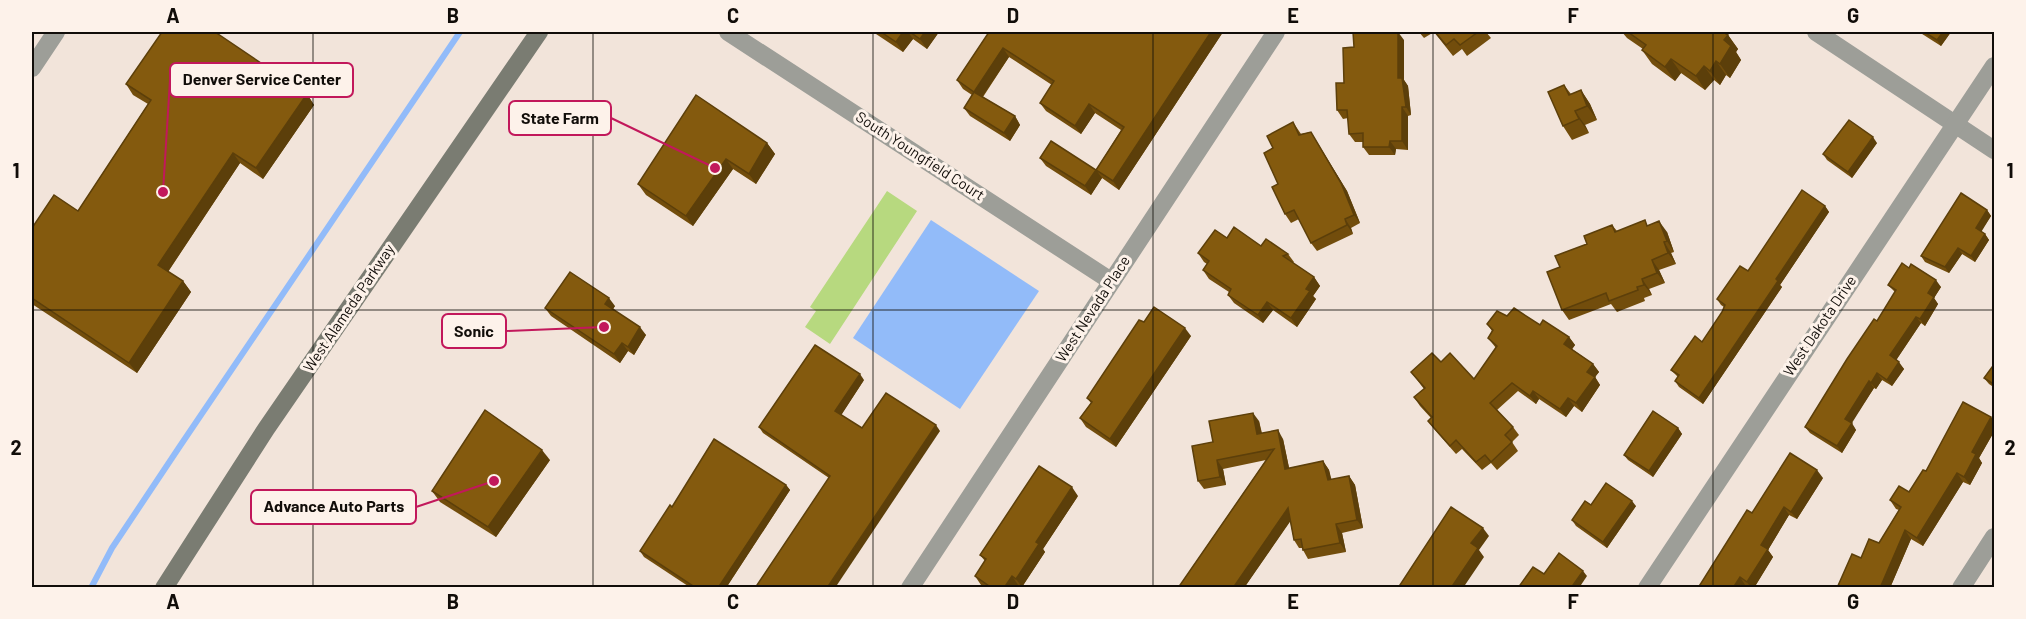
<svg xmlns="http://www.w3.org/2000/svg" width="2026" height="619" viewBox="0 0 2026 619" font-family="Barlow,sans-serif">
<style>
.green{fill:#b7d97f}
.water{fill:#92bbf9}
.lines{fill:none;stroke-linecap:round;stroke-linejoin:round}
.stream{stroke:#92bbf9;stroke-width:6}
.minor{stroke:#9d9e98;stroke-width:18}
.tertiary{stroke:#9d9e98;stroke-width:18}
.secondary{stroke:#7a7c72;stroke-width:18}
.wall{fill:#724d0c}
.shaded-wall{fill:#5c3f0a}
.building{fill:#845a0e;stroke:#5c3f0a;stroke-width:1.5}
.grid{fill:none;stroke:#110d09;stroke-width:1.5;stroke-opacity:0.55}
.labels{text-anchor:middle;stroke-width:6;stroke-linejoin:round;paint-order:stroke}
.street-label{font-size:15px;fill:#110d09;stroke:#fdf2ea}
.leader{fill:none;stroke:#c2185b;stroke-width:2}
.callout-dot{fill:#c2185b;stroke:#fdf2ea;stroke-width:2}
.callout{fill:#fdf2ea;stroke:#c2185b;stroke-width:2}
.callout-label{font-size:16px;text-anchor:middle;font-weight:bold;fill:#110d09}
.neatline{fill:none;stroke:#110d09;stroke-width:2}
.grid-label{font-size:20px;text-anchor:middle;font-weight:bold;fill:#110d09}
</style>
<rect width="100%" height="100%" fill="#f2e4da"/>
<path class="green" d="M887 191 917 211 830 344 805 327 816 311 810 307Z"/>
<path class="water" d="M931 220 1039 291 960 409 853 338Z"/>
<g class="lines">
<path class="stream" d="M91 588 112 548 180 446 460 32"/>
<g class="minor">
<path d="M728 32 1111 281"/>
<path d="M1816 32 1994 150"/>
<path d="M910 588 1276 32"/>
<path d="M1647 588 1994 66"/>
<path d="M1961 588 1994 537"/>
</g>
<path class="tertiary" d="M32 68 56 32"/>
<path class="secondary" d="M164 588 266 429 539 32"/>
</g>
<g class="wall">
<path d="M873 32H939L927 49 913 39 903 52Z"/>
<path d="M989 32H1223L1119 190 1102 178 1091 195 1046 166 1040 158 1096 170 1121 130 1095 113 1081 134 1046 111 1040 103 1052 85 1009 57 983 97 1015 116 1020 125 1010 141 970 116 964 108 972 95 963 89 957 80Z"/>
<path d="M1419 32H1434L1424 38Z"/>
<path d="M1434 32H1486L1491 38 1467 56 1462 49 1453 56Z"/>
<path d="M1622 32H1723L1728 35 1738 49 1736 52 1741 60 1730 78 1726 75 1720 85 1714 80 1705 90 1681 73 1675 81 1652 64 1642 50 1643 49 1627 38Z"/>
<path d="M1919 32H1951L1941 46Z"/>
<path d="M1404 40V80L1408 86 1411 115 1408 116V150L1396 149 1395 155H1369L1363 147V142H1355L1349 134 1348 118 1343 119 1337 110 1354 47Z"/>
<path d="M126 84 307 94 314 105 263 179 240 163 168 272 183 281 191 292 137 373 32 304V228L78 211 148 104 133 95Z"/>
<path d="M1564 85 1571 94 1581 90 1590 104 1597 120 1585 125 1589 133 1572 140 1563 126Z"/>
<path d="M1293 122 1301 134 1311 132 1316 141 1347 191 1360 223 1351 228 1353 234 1317 251 1311 243 1299 219 1291 223 1285 214 1273 148Z"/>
<path d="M767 143 775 154 756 184 733 169 693 226 646 195 638 184Z"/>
<path d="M1877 143 1852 178 1827 160 1823 154Z"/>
<path d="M1825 206 1829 212 1780 285 1782 287 1703 404 1679 387 1675 381 1678 377 1671 370 1702 342 1722 312 1724 307 1721 305 1717 299 1748 271Z"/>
<path d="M1987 210 1991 216 1981 231 1985 234 1989 240 1975 262 1962 254 1949 273 1925 262 1921 256Z"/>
<path d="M1612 225 1617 231 1649 225 1667 232 1674 252 1671 253 1676 264 1659 270 1665 283 1649 289 1652 295 1644 298 1645 301 1617 312 1611 304 1569 320 1562 310 1560 267 1587 244Z"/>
<path d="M1227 238 1261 246 1288 254 1294 262 1293 263 1314 277 1320 286 1313 296 1316 299 1297 327 1273 310 1263 323 1234 303 1228 295 1229 292 1209 279 1203 270 1207 264 1204 262 1198 253Z"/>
<path d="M1909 268 1941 287 1934 298 1938 304 1925 326 1921 323 1896 360 1904 369 1892 386 1882 380 1876 389 1874 388 1851 423 1856 430 1842 453 1810 433 1805 427 1877 321 1895 292 1888 285Z"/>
<path d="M615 306 613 309 646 335 634 355 628 351 620 363 551 316 545 308Z"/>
<path d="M1507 316 1540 325 1569 337 1575 345 1572 349 1593 364 1599 372 1595 377 1600 385 1582 412 1574 406 1566 417 1539 399 1536 404 1518 391 1497 410 1513 427 1519 435 1512 442 1518 451 1497 470 1491 463 1482 470 1462 449 1456 454 1434 429 1428 421 1431 418 1420 406 1414 397 1424 389 1411 372 1441 362 1474 379 1496 348 1488 338 1492 331 1487 324Z"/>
<path d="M1144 322 1191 336 1116 447 1086 427 1080 418 1091 403 1087 398Z"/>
<path d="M1995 363V388L1989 384 1984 378Z"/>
<path d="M864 380 841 415 862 428 940 431 829 478 763 433 759 427Z"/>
<path d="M1991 417 1995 422V430L1979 458 1982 463 1970 485 1963 482 1923 546 1911 539 1890 588H1837L1861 558 1879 543 1899 510 1896 509 1890 500 1909 492 1926 471Z"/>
<path d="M1259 421 1262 433 1283 439 1289 468 1323 461 1329 470 1331 480 1349 476 1355 485 1363 528 1342 533 1346 552 1308 559 1303 550 1302 548H1299L1294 540 1290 521 1244 588H1178L1266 460 1223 469 1226 485 1204 489 1198 481 1213 442Z"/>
<path d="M1678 428 1682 434 1653 477 1628 460 1624 455Z"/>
<path d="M550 460 496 537 440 502 432 491Z"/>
<path d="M1823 478 1797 519 1789 515 1768 550 1773 557 1754 588H1749L1745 585 1744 588H1698L1752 513Z"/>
<path d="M786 485 790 490 726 588H691L644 557 640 551 672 507Z"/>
<path d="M1078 496 1043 549 1045 552 1022 587 1018 585 1016 588H985L981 585 975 576 985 561 980 555Z"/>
<path d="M1591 505 1636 506 1607 548 1576 526 1572 520Z"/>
</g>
<g class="shaded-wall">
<path d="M903 32H908L913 39 903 52 896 42Z"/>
<path d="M925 32H939L927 49 920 39Z"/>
<path d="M1211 32H1223L1119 190 1113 181Z"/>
<path d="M1398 32 1404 40V80L1408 86 1411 115 1406 107 1398 78Z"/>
<path d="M1943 32H1951L1941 46 1937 40Z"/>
<path d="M1728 35 1738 49 1736 52 1741 60 1730 78 1720 64 1724 40Z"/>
<path d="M1003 48 1009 57 980 100 974 92Z"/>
<path d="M1671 59 1681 73 1675 81 1665 67Z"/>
<path d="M1716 61 1726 75 1720 85 1710 71Z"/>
<path d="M1704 66 1714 80 1705 90 1696 76Z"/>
<path d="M1581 90 1590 104 1597 120 1587 106Z"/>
<path d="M307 94 314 105 263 179 256 168Z"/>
<path d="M1089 104 1095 113 1081 134 1075 126Z"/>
<path d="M1402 107 1408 116V150L1402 141Z"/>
<path d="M1575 111 1585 125 1589 133 1579 119Z"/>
<path d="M1015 116 1020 125 1010 141 1004 133Z"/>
<path d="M1311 132 1347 191 1360 223 1354 215Z"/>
<path d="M1873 137 1877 143 1852 178 1848 172Z"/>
<path d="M1390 141 1396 149 1395 155 1389 147Z"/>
<path d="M767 143 775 154 756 184 749 174Z"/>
<path d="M233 153 240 163 165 276 158 265Z"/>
<path d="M726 159 733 169 693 226 686 216Z"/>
<path d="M1096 170 1102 178 1091 195 1085 186Z"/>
<path d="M1825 206 1829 212 1780 285 1782 287 1703 404 1699 398 1776 279Z"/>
<path d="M1987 210 1991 216 1980 234 1976 228Z"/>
<path d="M1345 219 1351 228 1353 234 1347 225Z"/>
<path d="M1659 221 1667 232 1674 252 1667 241Z"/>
<path d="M1985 234 1989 240 1975 262 1971 256Z"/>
<path d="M1664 242 1671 253 1676 264 1668 253Z"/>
<path d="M1958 248 1962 254 1949 273 1945 267Z"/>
<path d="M1652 260 1659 270 1665 283 1657 273Z"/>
<path d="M1314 277 1320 286 1313 296 1316 299 1297 327 1291 318 1306 289Z"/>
<path d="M1642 279 1649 289 1652 295 1644 285Z"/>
<path d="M1936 280 1941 287 1934 298 1938 304 1925 326 1920 319 1928 293Z"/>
<path d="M183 281 191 292 137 373 129 363Z"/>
<path d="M609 298 615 306 611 312 605 304Z"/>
<path d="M1267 302 1273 310 1263 323 1258 315Z"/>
<path d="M1916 317 1921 323 1895 362 1890 355Z"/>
<path d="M640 327 646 335 634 355 628 347Z"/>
<path d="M1185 328 1191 336 1116 447 1110 439Z"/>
<path d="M1569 337 1575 345 1570 352 1564 344Z"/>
<path d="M622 343 628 351 620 363 614 354Z"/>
<path d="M1899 362 1904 369 1892 386 1887 380Z"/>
<path d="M1593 364 1599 372 1595 377 1600 385 1582 412 1576 403 1587 372Z"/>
<path d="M1877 373 1882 380 1876 389 1871 383Z"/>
<path d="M860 374 864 380 840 417 835 411Z"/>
<path d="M1869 381 1874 388 1850 426 1845 419Z"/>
<path d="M1533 391 1539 399 1536 404 1530 396Z"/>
<path d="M1568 398 1574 406 1566 417 1560 409Z"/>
<path d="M1253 413 1259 421 1263 442 1257 434Z"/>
<path d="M1991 417 1995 422V430L1979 458 1982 463 1970 485 1964 477 1972 452Z"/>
<path d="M1852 423 1856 430 1842 453 1837 446Z"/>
<path d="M936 425 940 431 835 588H827Z"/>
<path d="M1678 428 1682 434 1653 477 1649 471Z"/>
<path d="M1278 430 1283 439 1291 477 1285 469Z"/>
<path d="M542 450 550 460 496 537 488 527Z"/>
<path d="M1217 460 1223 469 1226 485 1220 477Z"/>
<path d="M1323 461 1329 470 1334 489 1328 480Z"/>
<path d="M1817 470 1823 478 1797 519 1791 512Z"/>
<path d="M1957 473 1963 482 1923 546 1917 538Z"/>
<path d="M1349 476 1355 485 1363 528 1357 520Z"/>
<path d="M786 485 790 490 726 588H718Z"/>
<path d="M1072 487 1078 496 1043 549 1045 552 1022 587 1016 579 1036 542Z"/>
<path d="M1632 501 1636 506 1607 548 1603 542Z"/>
<path d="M1784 507 1789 515 1768 550 1773 557 1754 588H1751L1747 582 1761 545Z"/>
<path d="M1288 508 1294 516 1244 588H1233Z"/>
<path d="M1336 524 1342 533 1346 552 1340 543Z"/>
<path d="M1483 528 1489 536 1479 550 1484 557 1463 588H1451L1471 543Z"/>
<path d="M1905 530 1911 539 1890 588H1880Z"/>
<path d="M1583 571 1587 576 1579 588H1571Z"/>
<path d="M1012 576 1018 585 1016 588H1004Z"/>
<path d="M1740 577 1745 585 1744 588H1733Z"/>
</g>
<g class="building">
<path d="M162 32H215L307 94 256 168 233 153 158 265 183 281 129 363 32 298V228L54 195 78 211 151 100 126 84Z"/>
<path d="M881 32H903L896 42Z"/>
<path d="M910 32H925L920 39Z"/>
<path d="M989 32H1211L1113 181 1096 170 1124 127 1089 104 1075 126 1040 103 1054 81 1003 48 974 92 957 80Z"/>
<path d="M1353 32H1398V78H1402L1406 107H1402V141H1390L1389 147H1363V133L1349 134 1347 110H1337L1336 83H1344L1343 48 1354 47Z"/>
<path d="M1435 32H1478L1460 45 1454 39 1446 45Z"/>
<path d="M1628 32H1723L1728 35 1724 40 1731 46 1720 64 1716 61 1710 71 1704 66 1696 76 1671 59 1665 67 1642 50 1646 45Z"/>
<path d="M1924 32H1943L1937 40Z"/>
<path d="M1564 85 1569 95 1581 90 1587 106 1575 111 1579 119 1563 126 1548 92Z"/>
<path d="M974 92 1015 116 1004 133 964 108Z"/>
<path d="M696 95 767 143 749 174 726 159 686 216 638 184Z"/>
<path d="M1849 120 1873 137 1848 172 1823 154Z"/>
<path d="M1293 122 1299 135 1311 132 1341 183 1354 215 1345 219 1347 225 1311 243 1294 210 1285 214 1272 187 1278 184 1264 153 1273 148 1267 136Z"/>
<path d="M1051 141 1096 170 1085 186 1040 158Z"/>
<path d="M1802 190 1825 206 1776 279 1778 281 1699 398 1675 381 1679 375 1671 370 1695 336 1702 342 1722 312 1725 305 1717 299 1740 266 1748 271Z"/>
<path d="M1961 193 1987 210 1976 228 1985 234 1971 256 1958 248 1945 267 1921 256Z"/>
<path d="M1645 220 1647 226 1659 221 1667 241 1664 242 1668 253 1652 260 1657 273 1642 279 1644 285 1637 287 1638 290 1609 301 1606 293 1562 310 1547 272 1560 267 1555 256 1587 244 1584 236 1612 225 1615 232Z"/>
<path d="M1234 227 1261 246 1266 239 1288 254 1283 256 1314 277 1306 289 1310 291 1291 318 1267 302 1258 315 1228 295 1231 289 1203 270 1209 261 1198 253 1215 230 1227 238Z"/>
<path d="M1902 263 1909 268 1911 264 1936 280 1928 293 1934 297 1920 319 1916 317 1890 355 1899 362 1887 380 1877 373 1871 383 1869 381 1845 419 1852 423 1837 446 1805 427 1847 359 1874 319 1877 321 1896 290 1888 285Z"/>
<path d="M570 272 609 298 605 304 640 327 628 347 622 343 614 354 545 308Z"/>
<path d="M1154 307 1185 328 1110 439 1080 418 1092 402 1087 398 1139 320 1144 322Z"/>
<path d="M1514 308 1540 325 1543 320 1569 337 1564 344 1593 364 1587 372 1595 377 1576 403 1568 398 1560 409 1533 391 1530 396 1512 383 1490 403 1513 427 1505 435 1512 442 1491 462 1485 455 1476 462 1456 440 1450 446 1428 421 1432 417 1414 397 1425 388 1411 372 1432 353 1441 362 1450 353 1474 379 1497 346 1488 338 1493 330 1487 324 1497 311 1507 316Z"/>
<path d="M815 345 860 374 835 411 862 428 886 393 936 425 827 588H755L830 476 759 427Z"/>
<path d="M1995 363V385L1984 378Z"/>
<path d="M1963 402 1991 417 1972 452 1976 454 1964 477 1957 473 1917 538 1905 530 1880 588H1837L1852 554 1861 558 1869 539 1879 543 1901 507 1890 500 1899 486 1909 492 1923 470 1926 471Z"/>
<path d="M485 410 542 450 488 527 432 491Z"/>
<path d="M1653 411 1678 428 1649 471 1624 455Z"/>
<path d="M1253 413 1257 434 1278 430 1285 469 1323 461 1328 480 1349 476 1357 520 1336 524 1340 543 1303 550 1301 539 1294 540 1288 508 1233 588H1178L1274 449 1217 460 1220 477 1198 481 1192 446 1213 442 1209 421Z"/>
<path d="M714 439 786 485 718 588H696L640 551 670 505 672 507Z"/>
<path d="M1790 453 1817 470 1791 512 1784 507 1761 545 1768 549 1747 582 1740 577 1733 588H1698L1747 510 1752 513Z"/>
<path d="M1039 466 1072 487 1036 542 1039 544 1016 579 1012 576 1004 588H992L975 576 986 559 980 555Z"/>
<path d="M1606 483 1632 501 1603 542 1572 520 1585 501 1591 505Z"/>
<path d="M1451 507 1483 528 1471 543 1478 548 1451 588H1398Z"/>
<path d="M1559 553 1583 571 1571 588H1518L1533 567 1544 574Z"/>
</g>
<path class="grid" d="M313 32V588M593 32V588M873 32V588M1153 32V588M1433 32V588M1713 32V588M32 310H1994"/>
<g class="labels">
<g class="street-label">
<text transform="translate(920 156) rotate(33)" y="5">South Youngfield Court</text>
<text transform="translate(349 308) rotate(-56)" y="5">West Alameda Parkway</text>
<text transform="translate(1093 309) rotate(-57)" y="5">West Nevada Place</text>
<text transform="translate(1820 326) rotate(-56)" y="5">West Dakota Drive</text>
</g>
</g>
<path class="leader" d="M163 192L170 80M715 168L611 118M604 327L506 331M494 481L416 507"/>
<g class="callout-dot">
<circle cx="163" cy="192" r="6"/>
<circle cx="715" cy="168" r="6"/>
<circle cx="604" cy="327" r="6"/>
<circle cx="494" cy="481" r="6"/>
</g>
<g class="callout">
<rect x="170" y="63" width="183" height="34" rx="6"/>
<rect x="509" y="101" width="102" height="34" rx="6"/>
<rect x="442" y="314" width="64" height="34" rx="6"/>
<rect x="251" y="490" width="165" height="34" rx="6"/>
</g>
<g class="callout-label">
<text x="262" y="85">Denver Service Center</text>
<text x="560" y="124">State Farm</text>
<text x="474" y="337">Sonic</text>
<text x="334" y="512">Advance Auto Parts</text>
</g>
<rect width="2026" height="619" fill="none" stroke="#fdf2ea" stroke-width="66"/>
<rect x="33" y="33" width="1960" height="553" class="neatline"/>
<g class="grid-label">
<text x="173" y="23">A</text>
<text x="453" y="23">B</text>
<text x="733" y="23">C</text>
<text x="1013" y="23">D</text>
<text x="1293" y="23">E</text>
<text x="1573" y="23">F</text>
<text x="1853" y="23">G</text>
<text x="16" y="178">1</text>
<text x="2010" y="178">1</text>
<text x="16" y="455">2</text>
<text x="2010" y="455">2</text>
<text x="173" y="609">A</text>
<text x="453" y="609">B</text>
<text x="733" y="609">C</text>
<text x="1013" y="609">D</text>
<text x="1293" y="609">E</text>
<text x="1573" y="609">F</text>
<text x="1853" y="609">G</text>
</g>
</svg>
